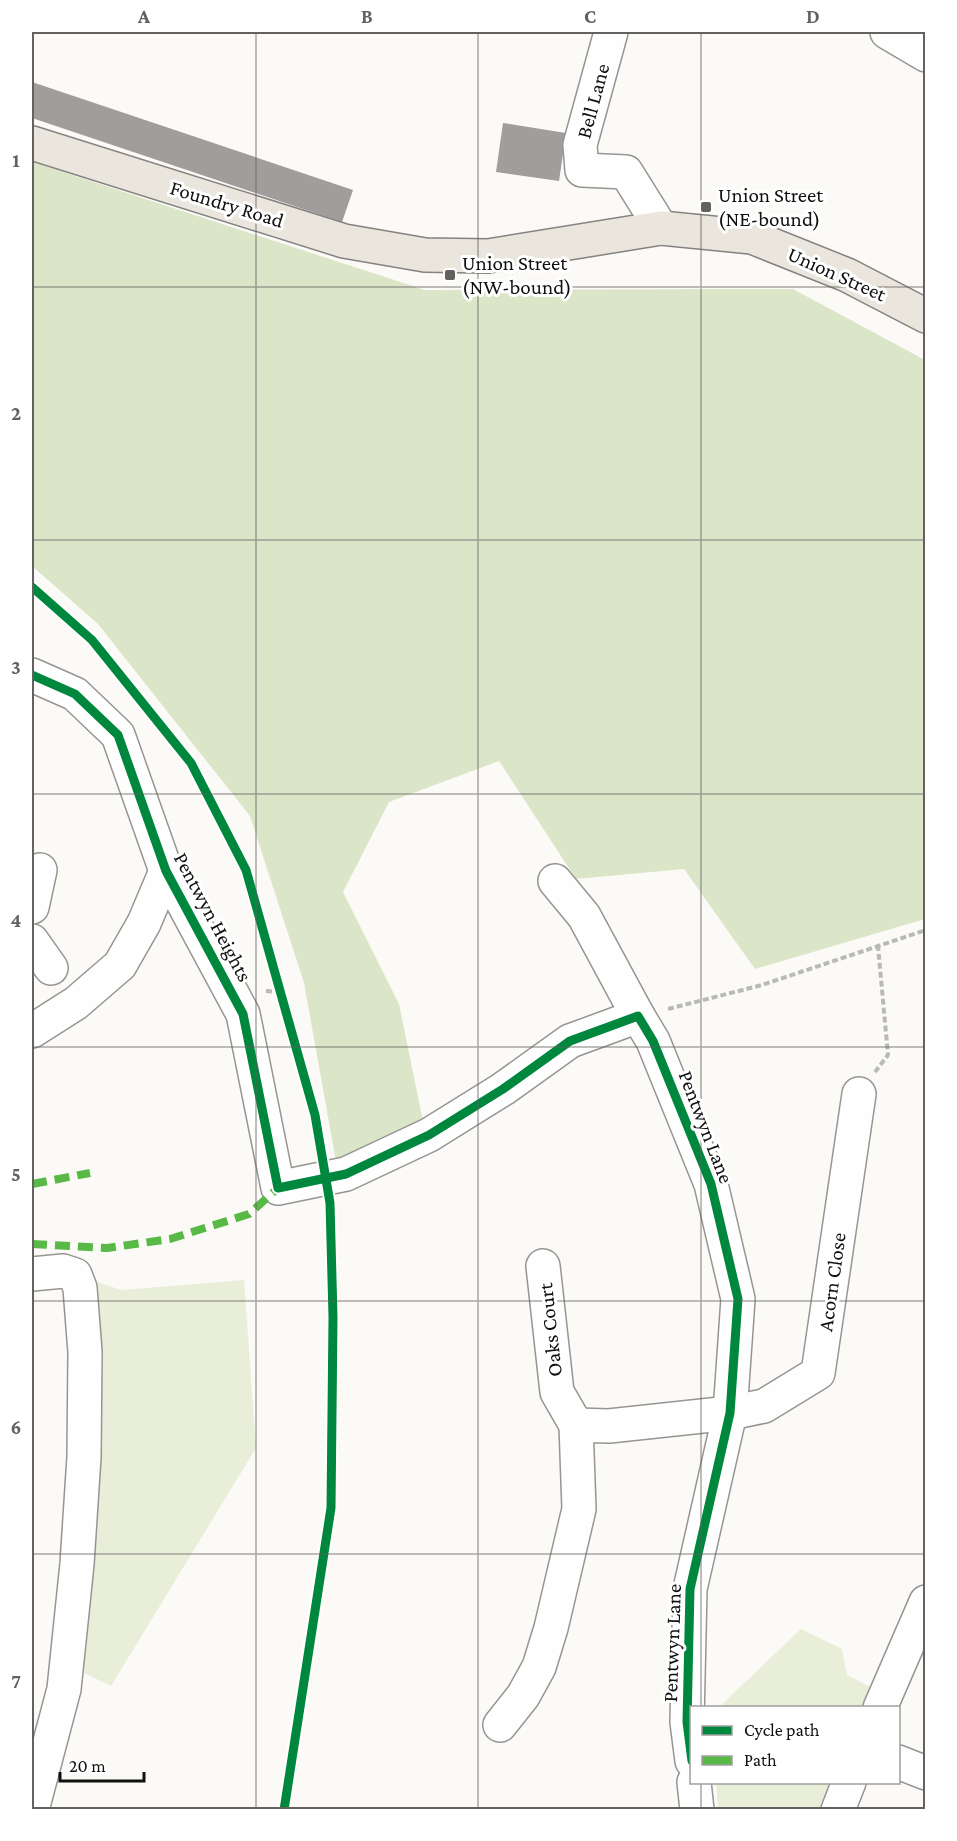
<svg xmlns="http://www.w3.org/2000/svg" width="957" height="1841" viewBox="0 0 957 1841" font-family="'Crimson Pro',serif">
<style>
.green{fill:#e9eed9}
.forest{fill:#dbe5c8}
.building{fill:#a09e9c}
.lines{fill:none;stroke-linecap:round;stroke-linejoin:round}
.minor-casing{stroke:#969594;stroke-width:36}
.major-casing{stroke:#848381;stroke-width:36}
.path{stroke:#b9b9b8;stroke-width:4;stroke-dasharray:6 3;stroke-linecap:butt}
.minor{stroke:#fffefe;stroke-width:33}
.major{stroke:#eae5dd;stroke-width:33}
.quiet{stroke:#58b947;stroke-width:8;stroke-dasharray:15 8;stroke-linecap:butt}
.cycleway-casing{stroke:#fff;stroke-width:13}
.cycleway{stroke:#00873e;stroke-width:9}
.grid{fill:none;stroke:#636261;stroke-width:1.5;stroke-opacity:0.55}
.poi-dot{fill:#636261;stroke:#fff;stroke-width:2}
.labels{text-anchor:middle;stroke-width:6;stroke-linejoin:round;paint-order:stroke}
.street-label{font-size:21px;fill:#101010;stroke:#fff}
.poi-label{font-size:21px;fill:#101010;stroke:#fff;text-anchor:start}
.neatline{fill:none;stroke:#636261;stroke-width:2}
.grid-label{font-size:20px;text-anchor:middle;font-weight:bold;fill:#636261}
</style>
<rect width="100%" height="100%" fill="#fcfaf7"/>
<g class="green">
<path d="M244 1280 256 1448 111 1686 76 1669 94 1281 121 1290Z"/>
<path d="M801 1629 842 1649 847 1675 876 1690 869 1707 718 1708Z"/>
<path d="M716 1783H840L829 1810 718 1809Z"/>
</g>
<path class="forest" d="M32 162 425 290 793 289 925 360V919L755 969 684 869 576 879 499 761 389 802 343 892 399 1004 424 1126 337 1167 304 983 250 816 98 624 32 566Z"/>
<g class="building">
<path d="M32 82 353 190 342 222 32 118Z"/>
<path d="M503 123 566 133 559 181 496 172Z"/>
</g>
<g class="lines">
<g class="minor-casing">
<g id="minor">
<path d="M611 32 580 145 582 170 626 172 661 228"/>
<path d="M887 32 926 55"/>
<path d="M32 675 75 694 118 735 166 871 243 1014 278 1188 346 1174 429 1135 503 1089 570 1041 638 1016 653 1041 711 1184 738 1299 730 1413 690 1589 687 1722 692 1761"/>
<path d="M555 881 584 916 638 1016"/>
<path d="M32 907 40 870"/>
<path d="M32 941 51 968"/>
<path d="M32 1031 76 1003 120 965 144 923 166 871"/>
<path d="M543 1266 557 1392 576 1425"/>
<path d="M32 1274 63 1271 75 1275 80 1288 85 1352 84 1457 77 1564 64 1689 32 1810"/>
<path d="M880 1708 926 1602"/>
<path d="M500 1725 523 1696 539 1667 551 1628 579 1509 576 1425 609 1426 730 1413 764 1406 818 1373 859 1094"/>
<path d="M898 1762 926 1773"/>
<path d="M694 1782 697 1810"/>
<path d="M838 1810 849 1782"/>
</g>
</g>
<g class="major-casing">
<path id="major" d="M32 143 344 241 425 255 488 256 661 228 752 237 847 275 926 316"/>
</g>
<g class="path">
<path d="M266 991 280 992"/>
<path d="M668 1009 762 985 926 930"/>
<path d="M875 1072 888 1055 878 946"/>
</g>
<use href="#minor" class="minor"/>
<use href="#major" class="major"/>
<g class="quiet">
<path d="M32 1184 90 1173"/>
<path d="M32 1244 107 1248 170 1239 249 1214 278 1188"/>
</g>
<g class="cycleway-casing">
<g id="cycleway">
<path d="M32 587 92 640 191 763 246 870 315 1115 330 1203 333 1317 331 1508 284 1810"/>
<path d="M32 675 75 694 118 735 166 871 243 1014 278 1188 346 1174 429 1135 503 1089 570 1041 638 1016 653 1041 711 1184 738 1299 730 1413 690 1589 687 1722 692 1761"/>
</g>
</g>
<use href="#cycleway" class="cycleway"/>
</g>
<path class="grid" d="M256 32V1810M478 32V1810M701 32V1708M32 287H926M32 540H926M32 794H926M32 1047H926M32 1301H926M32 1554H926M701 1782V1810"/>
<g class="poi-dot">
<rect x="700" y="201" width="12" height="12" rx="3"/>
<rect x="444" y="269" width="12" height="12" rx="3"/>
</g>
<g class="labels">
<g class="street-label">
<text transform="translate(593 101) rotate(-75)" y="7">Bell Lane</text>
<text transform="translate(227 204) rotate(17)" y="7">Foundry Road</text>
<text transform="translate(837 274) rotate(24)" y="7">Union Street</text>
<text transform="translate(213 917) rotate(62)" y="7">Pentwyn Heights</text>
<text transform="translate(706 1127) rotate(69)" y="7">Pentwyn Lane</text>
<text transform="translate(832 1282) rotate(-82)" y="7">Acorn Close</text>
<text transform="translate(550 1330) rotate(-96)" y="7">Oaks Court</text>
<text transform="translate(672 1643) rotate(-88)" y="7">Pentwyn Lane</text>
</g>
<g class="poi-label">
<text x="718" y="202">Union Street<tspan x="718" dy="24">(NE-bound)</tspan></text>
<text x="462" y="270">Union Street<tspan x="462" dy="24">(NW-bound)</tspan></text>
</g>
</g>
<rect width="957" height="1841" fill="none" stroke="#ffffff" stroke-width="66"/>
<rect x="690" y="1706" width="210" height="78" fill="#ffffff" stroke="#9f9f9f" stroke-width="1.5"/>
<rect x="702" y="1726" width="30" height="9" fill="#00873e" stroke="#9f9f9f" stroke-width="1.5"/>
<text x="744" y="1736" font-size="18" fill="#101010">Cycle path</text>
<rect x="702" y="1756" width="30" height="9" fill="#58b947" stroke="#9f9f9f" stroke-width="1.5"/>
<text x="744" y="1766" font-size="18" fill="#101010">Path</text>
<path d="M60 1772v9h84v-9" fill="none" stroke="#101010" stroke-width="3"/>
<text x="69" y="1772" font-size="18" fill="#101010" stroke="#ffffff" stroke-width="4.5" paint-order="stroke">20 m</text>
<rect x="33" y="33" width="891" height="1775" class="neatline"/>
<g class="grid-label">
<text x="144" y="23">A</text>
<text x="367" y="23">B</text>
<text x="590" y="23">C</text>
<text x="813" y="23">D</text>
<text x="16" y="167">1</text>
<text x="16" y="420">2</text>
<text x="16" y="674">3</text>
<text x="16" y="927">4</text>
<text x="16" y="1181">5</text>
<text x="16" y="1434">6</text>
<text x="16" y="1688">7</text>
</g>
</svg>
